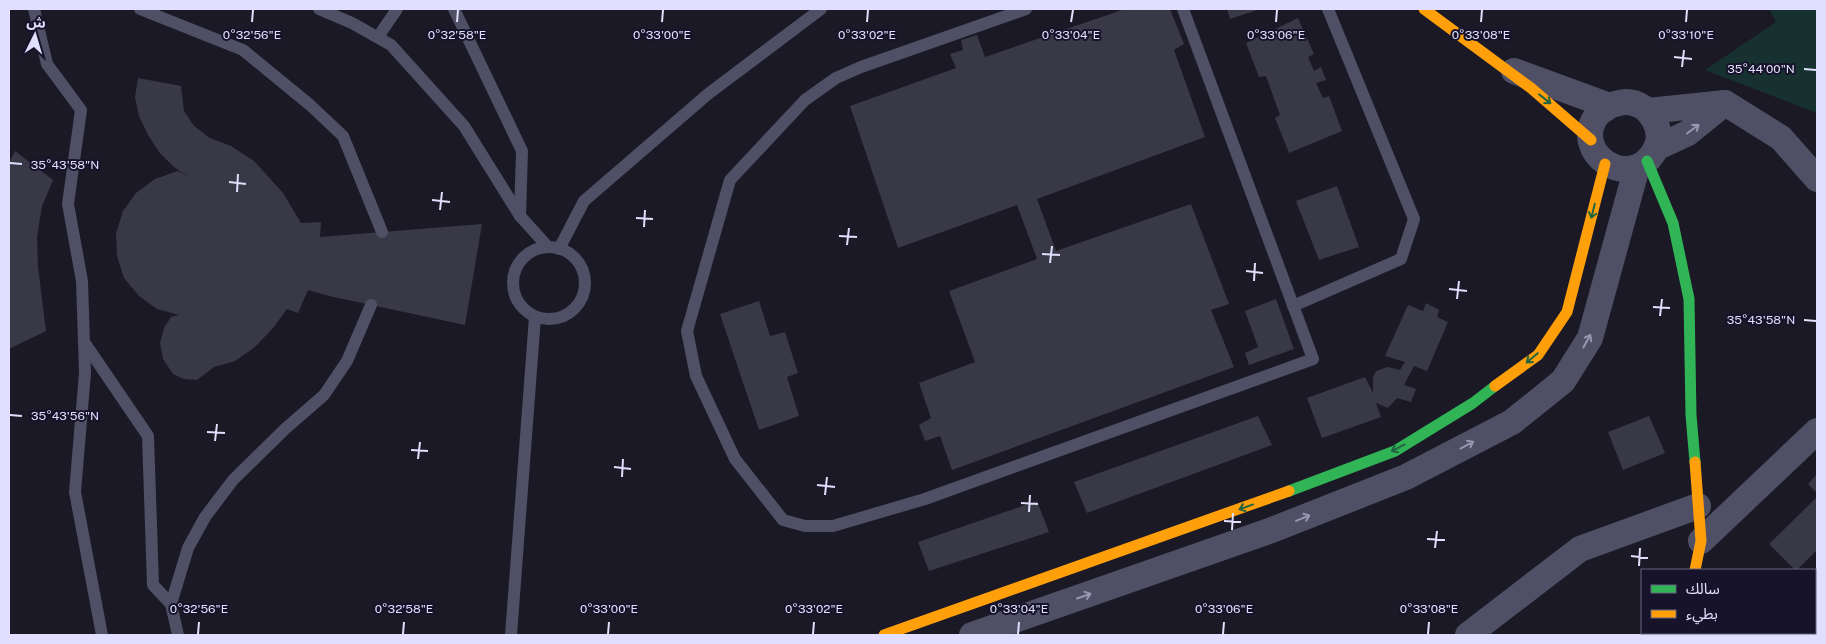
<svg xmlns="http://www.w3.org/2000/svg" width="1826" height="644" viewBox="0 0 1826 644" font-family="'Public Sans','Noto Sans Arabic',sans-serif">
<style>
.green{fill:#173130}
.building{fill:#393846}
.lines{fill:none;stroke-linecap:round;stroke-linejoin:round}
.lane{stroke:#4f4f65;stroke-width:12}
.street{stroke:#4f4f65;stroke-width:26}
.fast{stroke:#30b455;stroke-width:11}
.slow{stroke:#ff9f0a;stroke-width:11}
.oneway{stroke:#236440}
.oneway2{stroke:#9897b1}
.ticks{fill:none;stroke:#e1dffd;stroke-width:2}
.ticks-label{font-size:12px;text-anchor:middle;fill:#e1dffd;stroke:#16132b;stroke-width:4;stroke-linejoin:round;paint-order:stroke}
</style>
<rect width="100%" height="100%" fill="#1a1925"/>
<path class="green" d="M1769 9H1817V113L1705 70 1776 22Z"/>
<g class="building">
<path d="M1125 9H1170L1184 44 1174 50 1205 137 1037 199 1056 251 1191 204 1229 304 1211 310 1234 367 952 470 940 436 925 441 919 425 931 418 919 383 975 362 949 291 1037 259 1017 205 898 248 850 106 956 68 950 54 963 50 961 40 977 35 985 57Z"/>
<path d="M1227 9H1260L1230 19Z"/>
<path d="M1298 18 1314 54 1308 57 1314 71 1321 67 1326 80 1316 83 1323 98 1329 96 1342 131 1289 153 1275 118 1280 115 1266 76 1259 77 1246 43Z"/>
<path d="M138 78 181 86 184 111 194 126 210 138 231 146 254 161 283 193 301 223 321 222 320 237 482 224 465 325 329 296 308 290 298 313 287 309 273 328 255 347 235 361 214 367 197 380 184 379 173 374 163 359 160 343 164 328 171 317 179 315 157 309 139 296 124 278 117 256 116 233 123 211 136 193 155 179 178 171 189 177 174 167 159 152 148 135 139 116 135 97Z"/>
<path d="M15 151 53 180 42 206 37 237 38 267 46 331 9 349V163Z"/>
<path d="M1337 186 1359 247 1319 260 1296 201Z"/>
<path d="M1276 299 1294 349 1249 365 1245 353 1258 347 1245 311Z"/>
<path d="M759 301 770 336 785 332 798 373 787 377 799 416 759 430 720 314Z"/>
<path d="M1426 303 1439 310 1437 317 1448 322 1427 371 1414 366 1404 385 1416 389 1411 402 1397 398 1388 408 1376 403 1381 417 1322 438 1307 398 1365 377 1373 393V377L1376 371 1388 367 1400 370 1405 362 1385 356 1408 305 1423 311Z"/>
<path d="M1258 416 1272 445 1087 513 1074 482Z"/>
<path d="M1649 416 1665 453 1623 470 1608 432Z"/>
<path d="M1817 474V493L1808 484Z"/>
<path d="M1817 497V550L1797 570H1795L1769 544Z"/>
<path d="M1037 501 1049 532 929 571 918 542Z"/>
</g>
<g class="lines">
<g class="lane">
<path d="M34 9 47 64 81 110 68 204 82 281 85 373 75 492 102 635"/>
<path d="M140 9 243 50 310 105 343 136 382 232"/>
<path d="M319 9 352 23 391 45 464 126 520 216 548 247"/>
<path d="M454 9 522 151 520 216"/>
<path d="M1026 9 861 67 836 78 805 100 730 180 687 331 696 376 735 459 783 520 805 526H833L925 499 1313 359 1183 9"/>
<path d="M378 37 397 9"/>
<circle cx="549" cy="283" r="36"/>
<path d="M559 249 584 201 708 94 821 9"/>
<path d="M1293 306 1401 259 1414 219 1328 9"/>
<path d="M84 342 148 436 153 585 171 604"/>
<path d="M178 635 171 604 188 548 205 517 233 480 285 429 324 395 347 361 371 305"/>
<path d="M511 635 535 317"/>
</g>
<g class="street">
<path d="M1514 71C1544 82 1574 93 1604 104 1611 107 1618 102 1626 102 1650 102 1667 132 1654 152 1629 193 1570 152 1597 115 1600 112 1605 109 1609 106"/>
<path d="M1648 111 1725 103 1781 138 1817 179"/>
<path d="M1656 148 1688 133 1725 103"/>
<path d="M1701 541 1817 431"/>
<path d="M1815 619 1817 618"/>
<path d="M972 635 1272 530 1406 477 1512 422 1563 381 1590 338 1637 167"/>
<path d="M1468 635 1580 549 1698 506"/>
<path d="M1671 635 1674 633"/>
<path d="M1760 635 1769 633"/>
</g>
<g class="fast">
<path d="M1647 161 1673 223 1689 299 1691 415 1695 462"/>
<path d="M1289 491 1395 451 1473 403 1495 386"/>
</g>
<g class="slow">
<path d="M1424 9 1531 88 1591 140"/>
<path d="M1495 386 1538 355 1567 312 1605 164"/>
<path d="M1695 462 1701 541 1695 570"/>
<path d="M884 635 1289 491"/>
</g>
</g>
<defs><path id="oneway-shaft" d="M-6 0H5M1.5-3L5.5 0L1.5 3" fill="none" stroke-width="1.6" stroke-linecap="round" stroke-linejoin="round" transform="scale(1.25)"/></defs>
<g class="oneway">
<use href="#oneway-shaft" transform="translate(1545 99) rotate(38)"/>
<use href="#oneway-shaft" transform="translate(1593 211) rotate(104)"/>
<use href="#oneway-shaft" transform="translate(1532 358) rotate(140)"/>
<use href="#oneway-shaft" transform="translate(1398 448) rotate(152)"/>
<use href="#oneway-shaft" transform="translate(1246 507) rotate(160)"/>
</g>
<g class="oneway2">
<use href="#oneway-shaft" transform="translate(1693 129) rotate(-37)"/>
<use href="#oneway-shaft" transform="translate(1587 341) rotate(-61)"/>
<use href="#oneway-shaft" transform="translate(1467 445) rotate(-28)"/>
<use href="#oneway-shaft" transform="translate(1303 518) rotate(-22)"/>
<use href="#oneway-shaft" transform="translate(1084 596) rotate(-19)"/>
</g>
<path class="ticks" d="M252 22 253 10M457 22 458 10M662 22 663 10M867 22 868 10M1071 22 1073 10M1276 22 1277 10M1481 22 1482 10M1686 22 1687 10M1674 57 1692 59M1682 67 1684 50M1804 69 1816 70M10 163 22 164M229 182 246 184M237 192 238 174M432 200 450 202M440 210 442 192M636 218 653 219M644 227 645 210M839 236 857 237M847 245 849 228M1042 254 1060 255M1050 263 1052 246M1246 271 1263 273M1254 281 1255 263M1449 289 1467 291M1457 299 1459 281M1653 307 1670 308M1660 316 1662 299M1804 320 1816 321M10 415 22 416M207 432 225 433M215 441 217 424M411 450 428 451M418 459 420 442M614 467 631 469M622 477 623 459M817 485 835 487M825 495 827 477M1021 503 1038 504M1029 512 1030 495M1224 521 1241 522M1232 530 1233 513M1427 539 1445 540M1435 548 1437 531M1631 556 1648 558M1639 566 1640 548M198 634 199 622M403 634 404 622M608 634 609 622M813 634 814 622M1018 634 1019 622M1223 634 1224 622M1428 634 1429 622"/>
<g class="ticks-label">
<text x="252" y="39">0°32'56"E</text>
<text x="457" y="39">0°32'58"E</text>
<text x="662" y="39">0°33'00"E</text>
<text x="867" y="39">0°33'02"E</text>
<text x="1071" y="39">0°33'04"E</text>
<text x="1276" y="39">0°33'06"E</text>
<text x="1481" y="39">0°33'08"E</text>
<text x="1686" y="39">0°33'10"E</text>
<text x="1761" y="73">35°44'00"N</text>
<text x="65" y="169">35°43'58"N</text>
<text x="1761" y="324">35°43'58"N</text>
<text x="65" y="420">35°43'56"N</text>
<text x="199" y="613">0°32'56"E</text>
<text x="404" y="613">0°32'58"E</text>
<text x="609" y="613">0°33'00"E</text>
<text x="814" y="613">0°33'02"E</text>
<text x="1019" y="613">0°33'04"E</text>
<text x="1224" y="613">0°33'06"E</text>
<text x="1429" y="613">0°33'08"E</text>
</g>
<rect width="1826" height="644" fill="none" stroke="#e1dffd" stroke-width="20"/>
<rect x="1641" y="569" width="175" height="65" fill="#16132b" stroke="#67657f"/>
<rect x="1651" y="585" width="25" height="8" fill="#30b455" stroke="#67657f"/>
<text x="1686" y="594" font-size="15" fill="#e1dffd">سالك</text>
<rect x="1651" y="610" width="25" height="8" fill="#ff9f0a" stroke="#67657f"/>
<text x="1686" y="619" font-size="15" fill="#e1dffd">بطيء</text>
<g transform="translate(35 35) rotate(5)" stroke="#16132b" stroke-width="4" paint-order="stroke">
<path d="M0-4L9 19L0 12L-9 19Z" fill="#e1dffd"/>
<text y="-8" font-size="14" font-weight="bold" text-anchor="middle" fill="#e1dffd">ش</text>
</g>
</svg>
